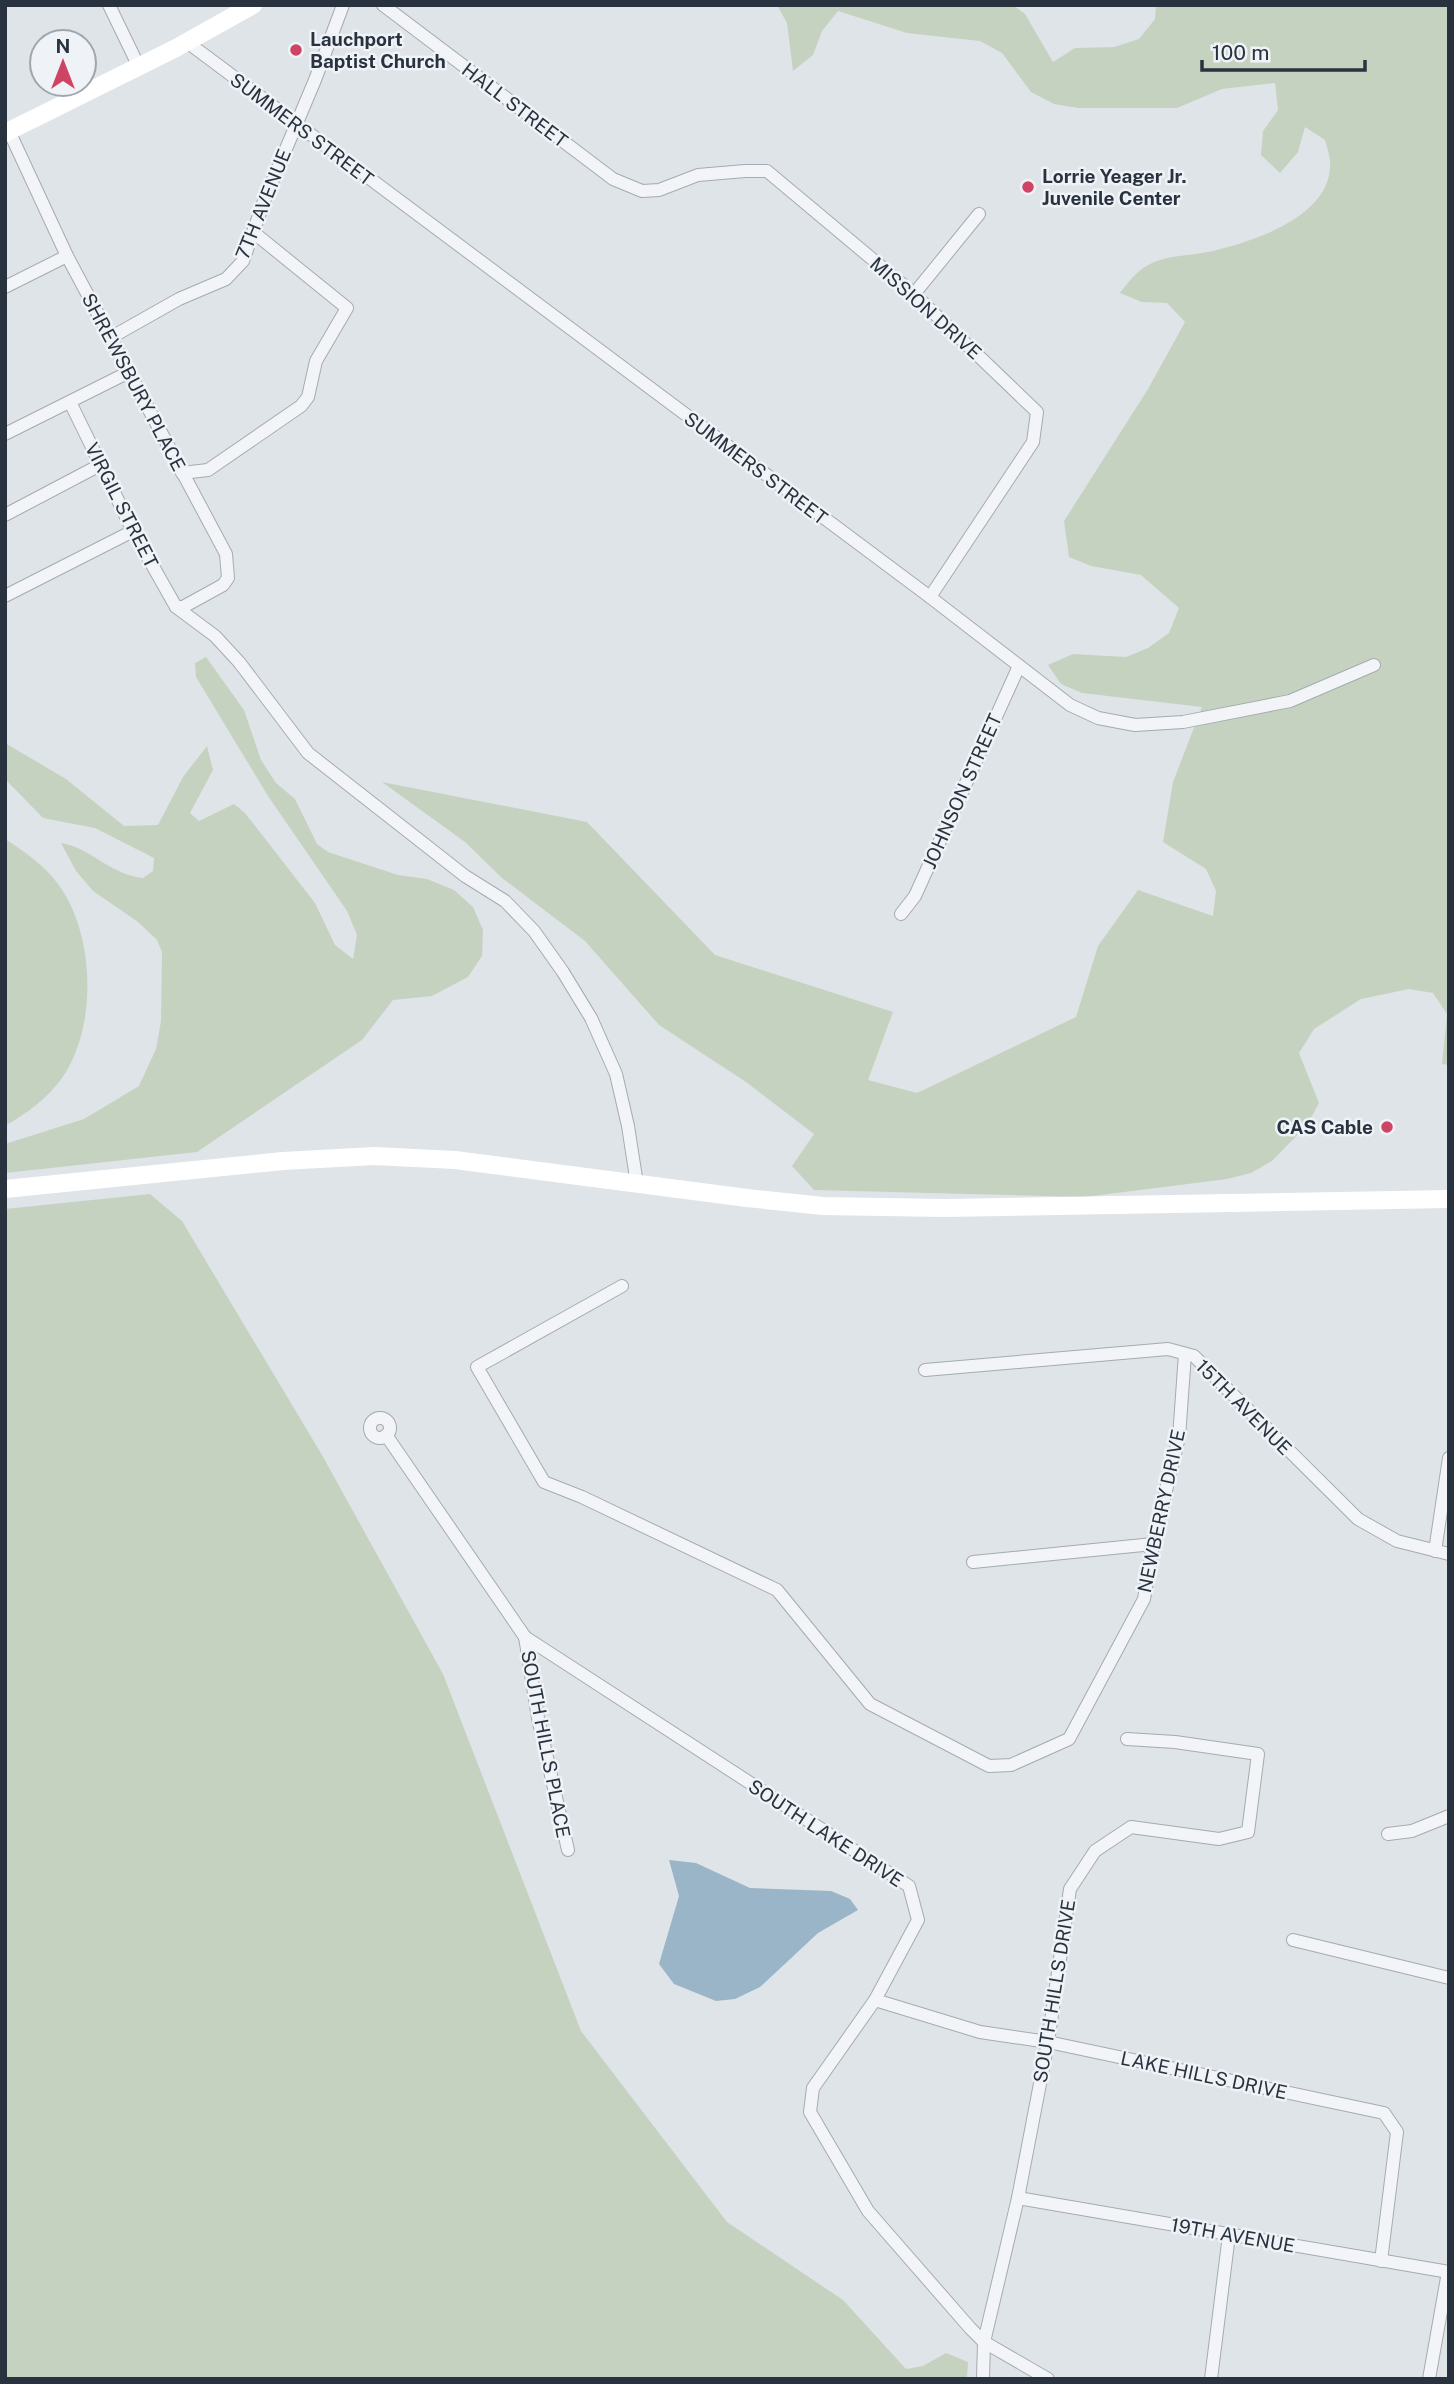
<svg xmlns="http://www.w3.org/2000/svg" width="1454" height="2384" viewBox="0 0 1454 2384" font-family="'Public Sans',sans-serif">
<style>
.green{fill:#c6d2c0}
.water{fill:#9ab5c8}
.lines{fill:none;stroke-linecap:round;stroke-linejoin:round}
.street-casing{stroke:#a4abb2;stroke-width:14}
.street{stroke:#f2f4f7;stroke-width:12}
.secondary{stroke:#fff;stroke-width:18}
.poi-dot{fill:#ce4465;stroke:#eff2f6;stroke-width:2.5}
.labels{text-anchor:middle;stroke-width:5;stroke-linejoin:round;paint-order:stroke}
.poi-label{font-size:19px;font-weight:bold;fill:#28333f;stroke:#eff2f6;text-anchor:start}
.street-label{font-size:19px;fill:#28333f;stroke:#eff2f6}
</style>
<rect width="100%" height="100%" fill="#dfe4e8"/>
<g class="green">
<path d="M777 5H1013L1025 14 1053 62 1075 48 1114 47 1139 39 1155 19 1156 5H1449V1065L1442 1064 1447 1014 1433 993 1409 989 1361 999 1314 1029 1299 1053 1319 1103 1307 1125 1272 1161 1251 1173 1227 1179 1085 1197 814 1190 792 1166 814 1134 746 1082 659 1025 585 941 502 878 465 842 382 782 587 822 715 955 893 1012 868 1080 917 1093 1076 1017 1098 946 1138 890 1213 916 1216 891 1206 869 1163 842 1173 782 1202 707 1082 693 1061 684 1048 665 1073 654 1126 657 1148 648 1169 633 1179 608 1141 575 1091 566 1069 557 1064 521 1148 389 1185 322 1167 303 1142 302 1120 293C1131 278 1142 265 1160 260 1177 255 1196 255 1213 251 1254 241 1329 217 1330 166 1331 158 1327 148 1325 140L1305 127 1298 152 1280 173 1261 155 1263 131 1278 110 1275 83 1222 89 1177 108H1078L1054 104 1031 92 1002 53 980 41 907 33 838 11 822 31 813 55 793 71 787 23Z"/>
<path d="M206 657 244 710 261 760 276 783 295 799 317 844 328 852 398 875 427 879 454 890 473 907 483 930 482 956 468 977 432 996 393 1000 362 1040 197 1152 5 1173V1144L84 1119 139 1086 156 1049 161 1021 162 952 157 940 138 922 93 891 76 871 61 843C92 848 108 874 143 878L153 871 154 858 95 828 43 818 5 779V743L66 779 124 826 158 825 183 777 207 746 213 770 190 813 199 821 234 804 245 813 315 903 335 945 353 959 357 935 347 911 268 796 196 677 195 663Z"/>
<path d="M5 839C24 851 44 865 58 884 95 933 98 1027 62 1078 47 1099 27 1113 5 1126Z"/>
<path d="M150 1194 182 1221 322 1455 443 1674 581 2031 727 2222 843 2300 906 2369 923 2366 946 2353 968 2362 967 2379H5V1209Z"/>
</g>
<path class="water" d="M669 1860 696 1863 750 1888 831 1891 850 1899 858 1910 818 1933 760 1987 735 1999 716 2001 674 1984 659 1964 679 1896Z"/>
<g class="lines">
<g class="street-casing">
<g id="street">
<path d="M109 5 139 67"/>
<path d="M383 5 613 179 642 191 659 190 698 175 745 171H767L914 294 1037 412 1033 442 930 597"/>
<path d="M187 42 930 597 1070 705 1098 718 1135 725 1183 722 1290 701 1374 665"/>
<path d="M9 131 67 256 226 554 228 578 223 585 183 607H176"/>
<path d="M5 287 67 256"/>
<path d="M914 294 979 214"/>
<path d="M110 338 179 299 226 279 243 261 264 201 315 80 343 5"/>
<path d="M70 402 133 531 176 607 215 636 239 662 308 753 465 876 505 901 534 931 563 972 591 1018 616 1074 628 1126 637 1184"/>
<path d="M5 434 127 373"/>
<path d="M182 473 208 470 301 406 308 397 316 361 347 308 253 232"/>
<path d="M5 515 100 465"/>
<path d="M5 596 133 531"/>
<path d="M901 914 915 896 1019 666"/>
<path d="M622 1286 477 1367 544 1482 582 1497 777 1590 870 1704 989 1766 1011 1765 1069 1739 1144 1599 1153 1544 1179 1437 1185 1354"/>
<path d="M925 1370 1168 1349 1194 1356 1358 1519 1397 1541 1449 1554"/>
<circle cx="380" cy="1428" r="10"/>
<path d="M386 1435 525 1637 909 1886 918 1920 875 2000 813 2088 810 2112 868 2211 970 2328 984 2342 1048 2379"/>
<path d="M1435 1551 1449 1458"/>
<path d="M973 1562 1153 1544"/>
<path d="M525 1637 538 1718 568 1850"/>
<path d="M1388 1834 1412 1831 1449 1816"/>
<path d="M1293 1940 1449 1978"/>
<path d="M875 2000 980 2032 1048 2042 1384 2113 1397 2132 1381 2261"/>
<path d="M1018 2198 1449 2272"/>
<path d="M983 2379 984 2342 1018 2198 1048 2042 1070 1889 1095 1851 1131 1827 1219 1839 1248 1832 1258 1754 1175 1742 1127 1739"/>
<path d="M1211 2379 1229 2235"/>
<path d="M1429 2379 1448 2272"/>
</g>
</g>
<use href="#street" class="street"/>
<g class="secondary">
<path d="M5 133 176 48 253 5"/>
<path d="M5 1189 283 1161 374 1156 455 1160 747 1198 823 1206 944 1208 1449 1199"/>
</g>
</g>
<g class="poi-dot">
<circle cx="296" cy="50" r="7"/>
<circle cx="1028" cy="187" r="7"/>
<circle cx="1387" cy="1127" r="7"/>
</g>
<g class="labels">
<g class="poi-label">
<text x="310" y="46">Lauchport<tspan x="310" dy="22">Baptist Church</tspan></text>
<text x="1042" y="183">Lorrie Yeager Jr.<tspan x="1042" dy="22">Juvenile Center</tspan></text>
<text x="1373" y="1134" text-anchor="end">CAS Cable</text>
</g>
<g class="street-label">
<text transform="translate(515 105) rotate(37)" y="7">HALL STREET</text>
<text transform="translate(302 129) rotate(37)" y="7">SUMMERS STREET</text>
<text transform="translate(263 204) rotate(-68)" y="7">7TH AVENUE</text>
<text transform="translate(926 308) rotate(42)" y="7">MISSION DRIVE</text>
<text transform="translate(134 382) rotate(62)" y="7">SHREWSBURY PLACE</text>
<text transform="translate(756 468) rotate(37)" y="7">SUMMERS STREET</text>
<text transform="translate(122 505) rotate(63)" y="7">VIRGIL STREET</text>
<text transform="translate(962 791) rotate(-66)" y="7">JOHNSON STREET</text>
<text transform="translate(1244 1407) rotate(45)" y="7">15TH AVENUE</text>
<text transform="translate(1161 1511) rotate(-78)" y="7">NEWBERRY DRIVE</text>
<text transform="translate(546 1744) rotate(79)" y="7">SOUTH HILLS PLACE</text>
<text transform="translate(826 1833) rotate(33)" y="7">SOUTH LAKE DRIVE</text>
<text transform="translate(1054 1991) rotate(-81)" y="7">SOUTH HILLS DRIVE</text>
<text transform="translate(1204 2075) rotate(12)" y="7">LAKE HILLS DRIVE</text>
<text transform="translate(1233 2235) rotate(10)" y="7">19TH AVENUE</text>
</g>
</g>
<rect width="1454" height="2384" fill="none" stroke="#28333f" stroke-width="14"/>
<g transform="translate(63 63)"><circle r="33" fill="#eff2f6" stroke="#9fa6ad" stroke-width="2"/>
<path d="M0-5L12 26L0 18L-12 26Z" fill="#ce4465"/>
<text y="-10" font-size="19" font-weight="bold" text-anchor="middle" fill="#28333f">N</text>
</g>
<path d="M1202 60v10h163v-10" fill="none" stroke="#28333f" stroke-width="3.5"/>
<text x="1212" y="60" font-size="21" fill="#28333f" stroke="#eff2f6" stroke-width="5" paint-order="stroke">100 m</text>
</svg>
